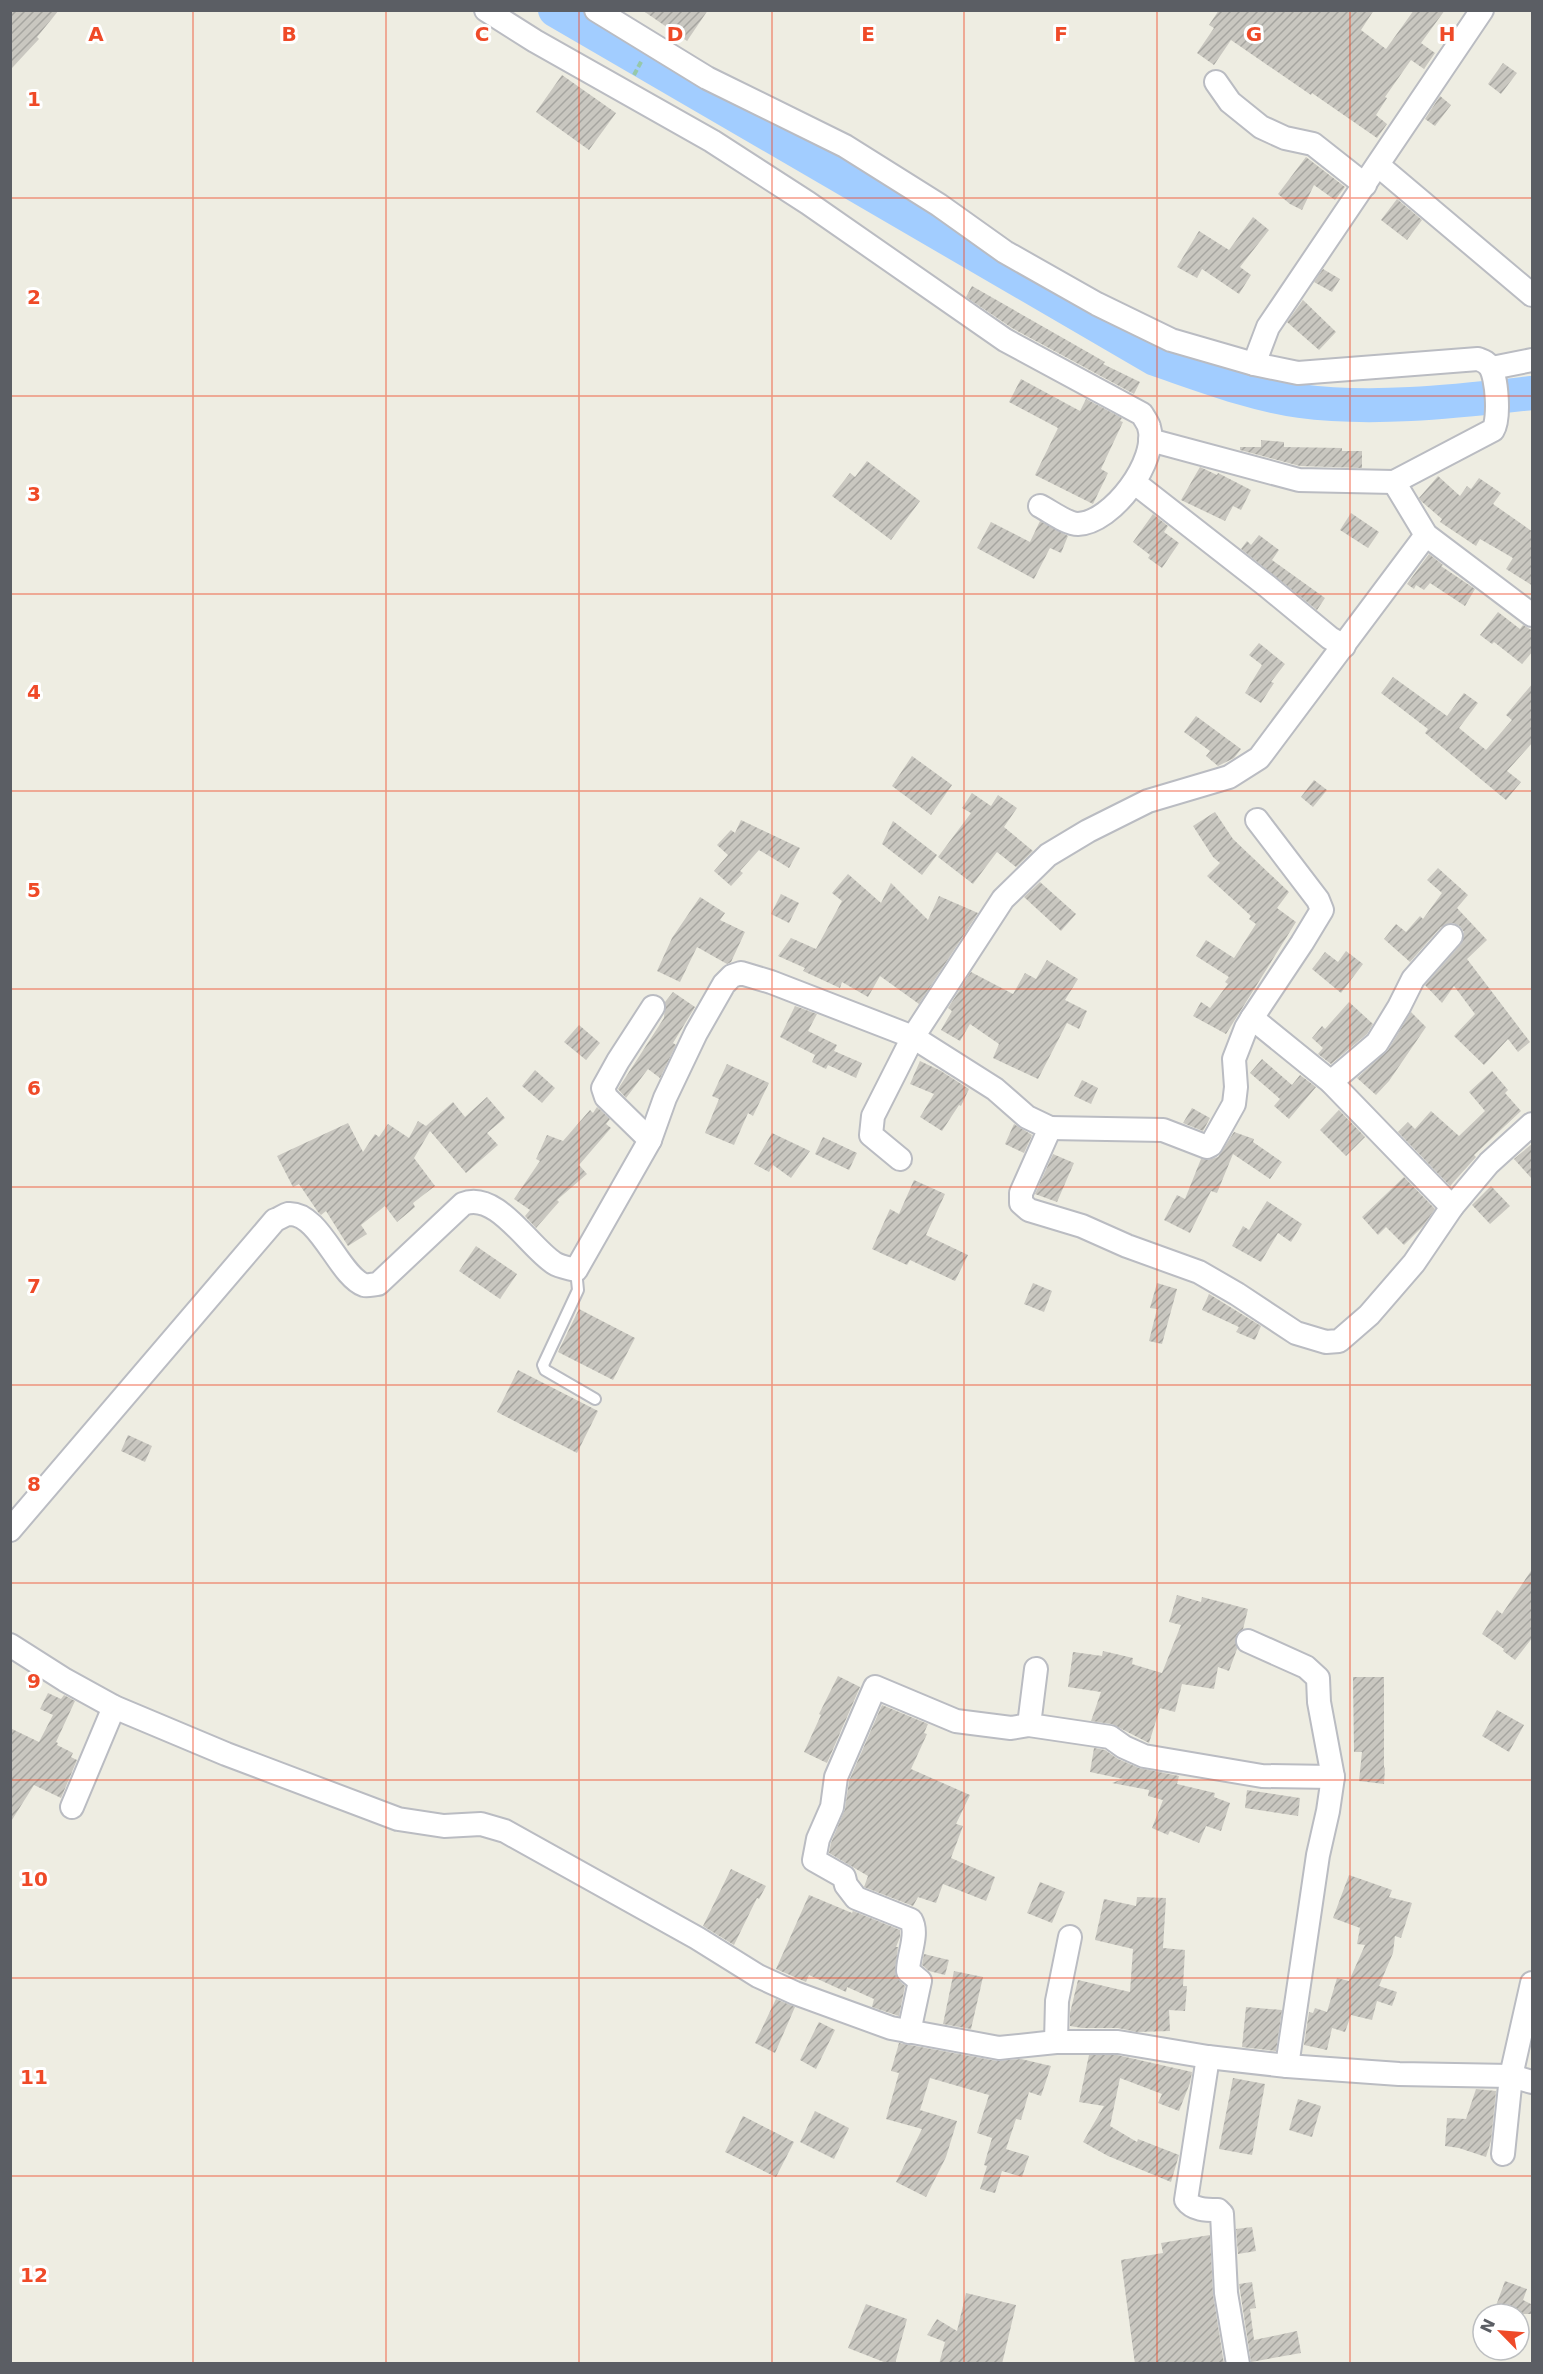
<svg xmlns="http://www.w3.org/2000/svg" width="1543" height="2374" viewBox="0 0 1543 2374" font-family="'DejaVu Sans',sans-serif">
<style>
.lines{fill:none;stroke-linecap:round;stroke-linejoin:round}
.river{stroke:#a2cdff;stroke-width:34}
.building{fill:url(#building-hatch)}
.lane-casing{stroke:#babcc2;stroke-width:14}
.street-casing{stroke:#babcc2;stroke-width:26}
.path{stroke:#96c8aa;stroke-width:4;stroke-dasharray:6 3;stroke-linecap:butt}
.lane{stroke:#fff;stroke-width:10}
.street{stroke:#fff;stroke-width:22}
.grid{fill:none;stroke:#ef4a28;stroke-width:1.5;stroke-opacity:0.55}
.grid-label{font-size:20px;text-anchor:middle;font-weight:bold;fill:#ef4a28;stroke:#fff;stroke-width:6;stroke-linejoin:round;paint-order:stroke}
</style>
<defs>
<pattern id="building-hatch" width="6" height="6" patternUnits="userSpaceOnUse" patternTransform="scale(1.5)"><rect width="6" height="6" fill="#c9c7c0"/><path d="M-1 1l2-2M0 6l6-6M5 7l2-2" fill="none" stroke="#a6a5a0"/></pattern>
</defs>
<rect width="100%" height="100%" fill="#eeede2"/>
<g class="lines">
<path class="river" d="M555 10 1155 359C1202 375 1251 394 1300 401 1374 411 1458 401 1532 393"/>
</g>
<g class="building">
<path d="M10 10H59L37 37 39 39 10 70Z"/>
<path d="M642 10H708L687 41Z"/>
<path d="M1219 10H1374L1361 30 1386 49 1414 10H1445L1421 43 1435 53 1424 69 1411 60 1385 97 1387 98 1376 115 1387 124 1377 138 1312 93 1311 95 1231 40 1214 65 1197 53 1214 28 1209 25Z"/>
<path d="M1503 63 1517 73 1501 94 1488 84Z"/>
<path d="M562 75 616 113 589 150 536 112Z"/>
<path d="M1440 96 1451 105 1435 126 1425 119Z"/>
<path d="M1306 157 1345 187 1335 200 1314 185 1302 210 1290 204 1278 194Z"/>
<path d="M1397 199 1422 220 1407 240 1381 220Z"/>
<path d="M1253 217 1269 230 1240 267 1251 275 1239 294 1202 269 1197 278 1177 267 1199 231 1229 250Z"/>
<path d="M1323 269 1340 279 1332 292 1314 282Z"/>
<path d="M972 286 1105 362 1103 364 1140 382 1134 394 1012 328 966 297Z"/>
<path d="M1303 300 1336 332 1319 350 1287 322Z"/>
<path d="M1021 379 1080 411 1086 399 1122 418 1120 421 1123 422 1101 469 1108 473 1093 504 1035 475 1058 428 1009 402Z"/>
<path d="M1261 440 1284 442V447L1342 448V451H1362V468L1300 466 1240 450V447H1261Z"/>
<path d="M867 461 920 501 891 540 832 496 850 473 855 477Z"/>
<path d="M1200 467 1217 475 1218 473 1251 490 1241 510 1233 506 1225 521 1181 500Z"/>
<path d="M1438 476 1460 496 1467 486 1471 489 1479 478 1501 493 1493 504 1533 532V586L1506 569 1513 558 1480 539 1476 546 1440 522 1442 519 1421 501 1419 498Z"/>
<path d="M1351 513 1379 532 1368 548 1340 530Z"/>
<path d="M1153 514 1168 526 1164 532 1179 543 1162 568 1148 558 1150 555 1133 542Z"/>
<path d="M1040 521 1068 536 1061 553 1050 548 1034 579 977 548 991 522 1030 542Z"/>
<path d="M1259 535 1279 550 1272 560 1325 598 1317 610 1241 549 1247 541 1251 545Z"/>
<path d="M1429 554 1443 565 1441 566 1475 589 1465 606 1430 583 1424 590 1416 585 1414 589 1407 584Z"/>
<path d="M1498 612 1520 629 1523 625 1533 631V651L1522 664 1494 642 1492 644 1480 635Z"/>
<path d="M1259 643 1285 664 1271 682 1274 683 1261 703 1245 693 1262 665 1249 655Z"/>
<path d="M1393 677 1447 716 1464 693 1478 703 1459 728 1486 750 1512 720 1506 715 1533 683V742L1507 771 1521 782 1506 800 1425 733 1428 729 1381 693Z"/>
<path d="M1196 716 1241 749 1234 758 1218 766 1206 756 1210 751 1184 732Z"/>
<path d="M912 756 952 785 931 815 892 786Z"/>
<path d="M1314 780 1327 790 1313 807 1301 797Z"/>
<path d="M972 793 991 806 998 795 1017 808 1004 827 1033 851 1016 867 997 852 973 884 938 857 971 813 962 808Z"/>
<path d="M1215 812 1233 839 1289 892 1277 908 1296 922 1226 1034 1193 1016 1201 1002 1210 1008 1228 984 1225 982 1229 977 1196 956 1206 940 1234 958 1256 924 1249 919 1251 916 1207 876 1220 863 1213 857 1193 826Z"/>
<path d="M741 820 800 848 789 868 759 850 740 871 743 873 731 886 714 871 728 855 717 845 731 830 735 833Z"/>
<path d="M893 821 937 855 922 875 882 844Z"/>
<path d="M1438 868 1468 895 1457 908 1487 940 1467 959 1530 1042 1518 1052 1508 1039 1484 1065 1454 1036 1475 1014 1454 986 1442 1003 1425 985 1461 944 1464 932 1460 926 1453 923 1441 927 1410 962 1384 939 1396 924 1406 932 1420 916 1423 919 1442 893 1427 880Z"/>
<path d="M848 874 881 903 891 883 928 920 939 896 978 913 919 1004 880 976 868 997 842 982 840 988 803 971 805 968 778 956 791 938 816 949 842 901 832 893Z"/>
<path d="M1040 882 1076 914 1061 931 1024 897Z"/>
<path d="M781 894 799 903 789 923 771 914Z"/>
<path d="M700 897 725 913 720 920 745 932 731 962 727 964 697 947 680 982 657 971 672 938Z"/>
<path d="M1346 951 1363 964 1341 993 1312 969 1325 952 1338 962Z"/>
<path d="M1047 960 1078 979 1065 1000 1087 1011 1079 1029 1067 1023 1038 1079 993 1058 999 1044 970 1024 960 1041 941 1030 952 1011 948 1008 971 972 1013 994 1025 973 1036 979Z"/>
<path d="M673 992 695 1007 673 1043 676 1045 660 1078 648 1069 626 1098 618 1089 664 1018 665 1002Z"/>
<path d="M1349 1002 1373 1024 1367 1034 1331 1064 1318 1054 1323 1048 1312 1038 1322 1026 1325 1029Z"/>
<path d="M795 1006 817 1014 808 1031 837 1045 834 1051 862 1063 856 1078 828 1065 826 1069 812 1062 815 1055 780 1037Z"/>
<path d="M1411 1012 1426 1027 1389 1081 1376 1095 1357 1078 1388 1050Z"/>
<path d="M579 1025 600 1043 586 1060 564 1042Z"/>
<path d="M1262 1059 1292 1085 1300 1075 1316 1087 1289 1119 1274 1106 1280 1099 1250 1073Z"/>
<path d="M920 1061 941 1071 969 1089 961 1106 959 1105 942 1131 920 1117 934 1094 910 1084Z"/>
<path d="M727 1064 769 1083 753 1116 748 1113 734 1145 705 1133 719 1099 712 1096Z"/>
<path d="M535 1070 555 1088 542 1103 522 1086Z"/>
<path d="M1492 1071 1508 1090 1505 1093 1521 1111 1474 1155 1476 1157 1450 1186 1398 1132 1408 1122 1415 1129 1431 1111 1459 1136 1485 1111 1469 1092Z"/>
<path d="M1082 1080 1098 1088 1091 1104 1074 1096Z"/>
<path d="M487 1097 505 1118 487 1133 498 1145 466 1173 430 1131 414 1158 435 1186 413 1203 415 1207 397 1222 385 1206 361 1225 367 1234 348 1246 326 1211 321 1215 318 1212 299 1184 293 1187 277 1156 348 1123 363 1152 375 1134 379 1137 388 1124 409 1138 418 1121 426 1126 453 1102 465 1117Z"/>
<path d="M597 1107 610 1119 606 1124 611 1128 579 1165 587 1174 557 1200 559 1202 536 1228 525 1216 530 1210 514 1199 540 1161 536 1159 547 1135 563 1141 590 1110 593 1113Z"/>
<path d="M1192 1108 1210 1118 1203 1131 1183 1123Z"/>
<path d="M1339 1110 1365 1137 1346 1156 1320 1130Z"/>
<path d="M1014 1124 1032 1135 1024 1153 1005 1144Z"/>
<path d="M1234 1132 1254 1139 1253 1142 1282 1162 1270 1179 1233 1154 1217 1193 1211 1191 1190 1233 1164 1220 1177 1195 1185 1199 1201 1159 1208 1160 1218 1157Z"/>
<path d="M772 1133 810 1151 791 1178 773 1165 769 1172 754 1164Z"/>
<path d="M823 1137 857 1153 849 1170 815 1154Z"/>
<path d="M1533 1143V1180L1514 1159Z"/>
<path d="M1053 1154 1074 1163 1057 1202 1035 1194Z"/>
<path d="M1404 1177 1435 1209 1423 1226 1404 1245 1386 1227 1378 1235 1362 1217Z"/>
<path d="M914 1180 945 1194 926 1235 968 1255 955 1281 910 1260 907 1265 872 1249 890 1209 899 1214Z"/>
<path d="M1491 1186 1510 1206 1490 1224 1472 1205Z"/>
<path d="M1267 1201 1302 1224 1291 1242 1278 1233 1261 1262 1232 1246 1243 1226 1249 1230Z"/>
<path d="M476 1246 517 1274 500 1299 459 1271Z"/>
<path d="M1033 1283 1052 1291 1044 1312 1024 1304Z"/>
<path d="M1157 1283 1177 1289 1162 1344 1149 1341 1157 1309 1150 1308Z"/>
<path d="M1209 1294 1261 1326 1255 1340 1236 1332 1239 1327 1202 1310Z"/>
<path d="M579 1309 635 1338 613 1380 558 1352Z"/>
<path d="M518 1370 598 1411 577 1453 497 1412Z"/>
<path d="M128 1435 152 1446 145 1462 121 1451Z"/>
<path d="M1533 1568V1637L1515 1660 1503 1651 1504 1649 1482 1634 1497 1610 1502 1614Z"/>
<path d="M1177 1595 1201 1602 1202 1597 1248 1609 1243 1629 1236 1636 1237 1649 1229 1671 1218 1667 1214 1689 1182 1684 1175 1712 1160 1708 1149 1743 1112 1724 1091 1721 1101 1692 1068 1687 1073 1652 1102 1656 1103 1651 1133 1658 1132 1664 1162 1673 1181 1625 1169 1622Z"/>
<path d="M838 1676 860 1687 827 1763 804 1752 821 1715 819 1714Z"/>
<path d="M1353 1677H1384V1767L1385 1768 1384 1784 1359 1781 1362 1752H1354Z"/>
<path d="M48 1693 61 1699 64 1695 75 1701 56 1742 58 1743 57 1745 73 1753 71 1757 77 1760 61 1798 34 1785 10 1823V1728L39 1742 53 1715 40 1709Z"/>
<path d="M882 1705 928 1724 924 1733 927 1734 911 1769 970 1795 956 1824 963 1826 951 1858 995 1877 986 1901 943 1884 936 1903 918 1897 913 1906 864 1887 868 1876 829 1853 831 1843 845 1809 849 1781Z"/>
<path d="M1497 1710 1524 1725 1509 1752 1482 1736Z"/>
<path d="M1094 1748 1105 1750 1118 1759 1139 1768 1179 1776 1177 1784 1215 1793 1214 1797 1230 1803 1221 1831 1206 1826 1199 1843 1170 1831 1168 1835 1152 1828 1163 1800 1148 1796 1149 1790 1112 1783 1123 1779 1090 1772Z"/>
<path d="M1247 1790 1300 1798 1298 1816 1245 1808Z"/>
<path d="M731 1869 766 1886 759 1899 757 1898 734 1945 703 1926Z"/>
<path d="M1349 1875 1392 1890 1389 1897 1412 1903 1401 1938 1395 1936 1393 1953 1379 1986 1397 1992 1392 2006 1377 2001 1372 2020 1351 2015 1345 2032 1332 2028 1327 2050 1304 2045 1309 2012 1313 2013 1315 2008 1327 2012 1337 1978 1349 1981 1365 1945 1357 1944 1360 1928 1333 1918Z"/>
<path d="M1040 1882 1065 1892 1052 1923 1027 1913Z"/>
<path d="M809 1895 852 1913 853 1911 900 1930V1937L896 1947H898L895 1971 896 1977 905 1986 899 2016 872 2007 874 1999 847 1987 846 1992 809 1975 806 1982 776 1969Z"/>
<path d="M1137 1897 1166 1898 1163 1948 1185 1950 1183 1986H1187L1185 2011 1169 2010 1170 2031 1137 2032 1118 2028H1082L1070 2026V2013L1078 1980 1130 1992 1133 1949 1095 1940 1104 1899 1136 1906Z"/>
<path d="M924 1954 949 1960 945 1975 929 1971 922 1965Z"/>
<path d="M954 1971 983 1977 971 2029 943 2024Z"/>
<path d="M776 1999 795 2007 775 2053 755 2043Z"/>
<path d="M1246 2007 1282 2010 1276 2051 1242 2047Z"/>
<path d="M819 2022 835 2030 816 2069 800 2060Z"/>
<path d="M899 2043 997 2061 1021 2059 1051 2066 1041 2096 1029 2092 1021 2120 1016 2119 1006 2149 1029 2156 1022 2177 1002 2171 995 2193 980 2189 987 2166 984 2165 992 2138 977 2133 989 2095 930 2078 920 2110 957 2121 946 2157 926 2197 896 2182 922 2129 886 2119 899 2073 891 2071Z"/>
<path d="M1089 2055H1117L1192 2072 1190 2083 1179 2111 1158 2103 1162 2094 1120 2078 1110 2126 1137 2142 1138 2139 1179 2155 1171 2182 1108 2156 1083 2142 1104 2106 1079 2102Z"/>
<path d="M1233 2078 1265 2084 1252 2155 1219 2149Z"/>
<path d="M1476 2089 1496 2091 1491 2141 1486 2157 1459 2148 1445 2146 1447 2118 1466 2119Z"/>
<path d="M1298 2099 1321 2106 1312 2137 1289 2130Z"/>
<path d="M815 2111 849 2128 834 2159 800 2142Z"/>
<path d="M743 2116 794 2142 776 2177 725 2152Z"/>
<path d="M1252 2227 1256 2251 1238 2254 1236 2229Z"/>
<path d="M1210 2235 1213 2294 1224 2364H1135L1121 2260 1163 2253 1161 2243Z"/>
<path d="M1505 2281 1527 2289 1523 2300 1533 2305V2314H1493Z"/>
<path d="M1252 2282 1256 2308 1250 2309 1254 2340 1297 2331 1301 2353 1251 2362 1239 2284Z"/>
<path d="M966 2293 1016 2305 1002 2364H939L945 2342 927 2335 937 2319 957 2331Z"/>
<path d="M866 2304 907 2319 895 2364H889L848 2348Z"/>
</g>
<g class="lines">
<g class="lane-casing">
<path id="lane" d="M576 1270 578 1290 543 1365 545 1370 595 1399"/>
</g>
<g class="street-casing">
<g id="street">
<path d="M486 10 535 41 712 141 808 203 1005 340 1142 414C1144 418 1148 423 1149 427 1159 460 1112 523 1078 524 1067 524 1050 511 1040 506"/>
<path d="M596 10 707 78 845 146 939 205 1005 252 1097 304 1171 340 1254 364 1298 373 1478 359C1483 361 1487 362 1490 367 1497 377 1500 419 1493 430L1394 482 1299 480 1150 440"/>
<path d="M1216 82 1230 102 1261 127 1285 138 1313 144 1365 185"/>
<path d="M1379 166 1532 295"/>
<path d="M1254 364 1268 327 1482 10"/>
<path d="M1492 368 1532 360"/>
<path d="M1394 482 1426 535 1532 615"/>
<path d="M1135 483 1267 586 1330 638 1344 646"/>
<path d="M1252 1018 1302 943 1322 910 1318 900 1257 820"/>
<path d="M1331 1082 1377 1043 1399 1007 1413 979 1451 936"/>
<path d="M1050 1128 1163 1130 1207 1147 1211 1145 1234 1104 1236 1087 1234 1059 1246 1028 1252 1018 1331 1082 1452 1207"/>
<path d="M650 1140 606 1097 603 1088 618 1061 653 1007"/>
<path d="M900 1159 871 1135 873 1116 913 1037 1003 899 1048 855 1088 831 1148 801 1229 777 1259 758 1426 535"/>
<path d="M10 1530 275 1220C279 1219 284 1215 288 1214 319 1211 339 1276 364 1285 368 1286 374 1284 378 1284L463 1204C496 1190 529 1247 554 1263 560 1267 569 1268 576 1270L650 1140 665 1098 696 1033 724 984 732 976 741 973 771 982 913 1037 995 1089 1027 1117 1050 1128 1021 1193V1203L1029 1210 1082 1226 1127 1246 1199 1272 1237 1294 1296 1333 1326 1342 1339 1341 1369 1315 1414 1263 1452 1207 1489 1163 1532 1124"/>
<path d="M1248 1641 1306 1667 1318 1678 1319 1702 1333 1777 1328 1811 1318 1855 1287 2066"/>
<path d="M10 1645 65 1680 114 1707 226 1754 398 1819 444 1826 481 1824 505 1831 697 1938 758 1976 795 1993 891 2028 999 2048 1056 2042H1118L1208 2057 1287 2066 1399 2074 1511 2076 1532 2082"/>
<path d="M1036 1669 1029 1725 1110 1737 1124 1747 1144 1756 1262 1776 1333 1777"/>
<path d="M72 1807 114 1707"/>
<path d="M909 2032 920 1981 908 1971C908 1955 919 1934 911 1920L856 1898 846 1885 844 1877 814 1860 818 1839 832 1807 836 1777 875 1687 956 1721 1011 1728 1029 1725"/>
<path d="M1056 2042 1057 2001 1070 1937"/>
<path d="M1208 2057 1186 2200C1193 2210 1206 2210 1218 2210L1222 2214 1226 2293 1238 2364"/>
<path d="M1503 2154 1511 2076 1532 1983"/>
</g>
</g>
<path class="path" d="M634 75 642 60"/>
<use href="#lane" class="lane"/>
<use href="#street" class="street"/>
</g>
<path class="grid" d="M193 10V2364M386 10V2364M579 10V2364M772 10V2364M964 10V2364M1157 10V2364M1350 10V2364M10 198H1532M10 396H1532M10 594H1532M10 791H1532M10 989H1532M10 1187H1532M10 1385H1532M10 1583H1532M10 1780H1532M10 1978H1532M10 2176H1532"/>
<g class="grid-label">
<text x="96" y="41">A</text>
<text x="289" y="41">B</text>
<text x="482" y="41">C</text>
<text x="675" y="41">D</text>
<text x="868" y="41">E</text>
<text x="1061" y="41">F</text>
<text x="1254" y="41">G</text>
<text x="1447" y="41">H</text>
<text x="34" y="106">1</text>
<text x="34" y="304">2</text>
<text x="34" y="501">3</text>
<text x="34" y="699">4</text>
<text x="34" y="897">5</text>
<text x="34" y="1095">6</text>
<text x="34" y="1293">7</text>
<text x="34" y="1491">8</text>
<text x="34" y="1688">9</text>
<text x="34" y="1886">10</text>
<text x="34" y="2084">11</text>
<text x="34" y="2282">12</text>
</g>
<rect width="1543" height="2374" fill="none" stroke="#5b5e64" stroke-width="24"/>
<g transform="translate(1501 2332) rotate(295)"><circle r="28" fill="#ffffff" stroke="#bdbfc1" stroke-width="1.5"/>
<path d="M0-4.5L10 22L0 15L-10 22Z" fill="#ef4a28"/>
<text y="-9" font-size="16" font-weight="bold" text-anchor="middle" fill="#5b5e64">N</text>
</g>
</svg>
